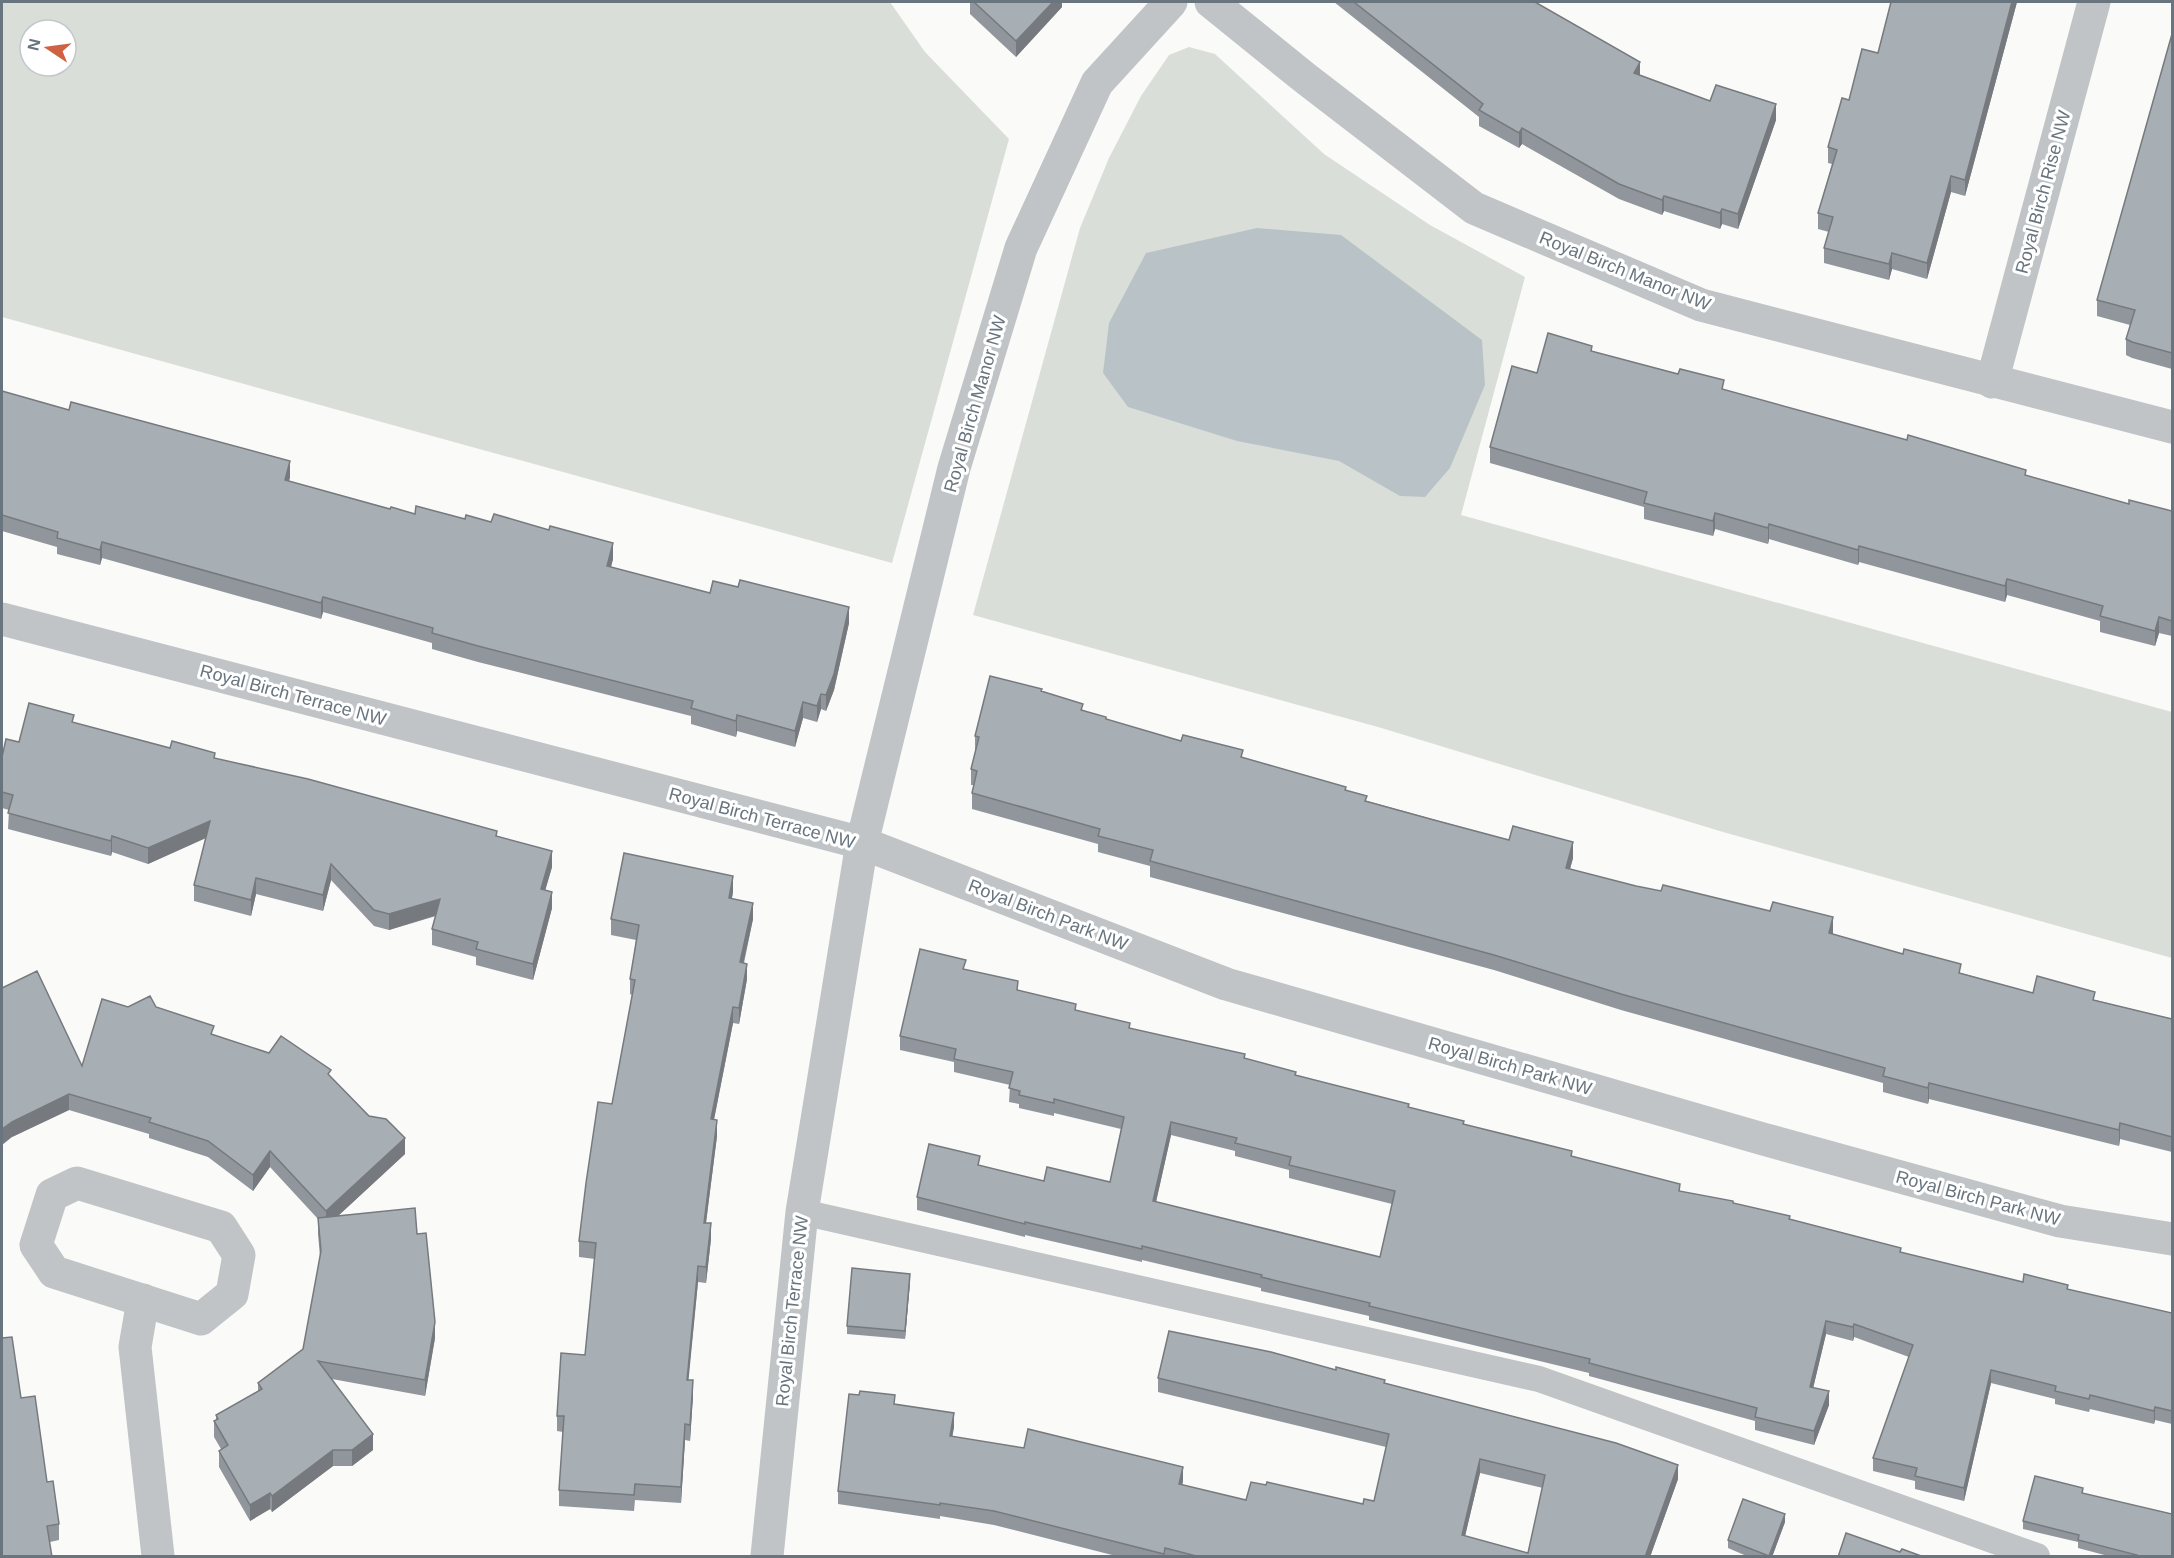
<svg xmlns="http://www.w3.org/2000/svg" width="2174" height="1558" viewBox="0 0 2174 1558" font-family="Helvetica,sans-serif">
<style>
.green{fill:#daded8;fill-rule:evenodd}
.water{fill:#b9c3c7}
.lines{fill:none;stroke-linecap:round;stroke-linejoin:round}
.service{stroke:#c0c4c7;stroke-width:26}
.minor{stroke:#c0c4c7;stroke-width:33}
.wall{fill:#90969b;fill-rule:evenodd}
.shaded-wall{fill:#767a7e}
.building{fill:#a8afb4;stroke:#767a7e;stroke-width:1.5;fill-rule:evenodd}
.labels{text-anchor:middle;stroke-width:6;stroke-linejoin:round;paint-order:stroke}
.street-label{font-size:18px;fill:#68757f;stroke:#fff}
</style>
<rect width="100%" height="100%" fill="#fafaf8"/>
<g class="green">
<path d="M2 2H890L925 52 1009 139 892 563 2 317ZM30 30H66V66H30Z"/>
<path d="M1189 47 1215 54 1324 154 1430 225 1525 277 1461 515 2172 712V958L1723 832 1378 727 973 615 1080 228 1109 158 1141 96 1169 55Z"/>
</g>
<path class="water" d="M1257 228 1341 235 1482 340 1485 385 1450 468 1425 497 1400 496 1339 461 1237 441 1128 407 1103 373 1109 323 1146 253Z"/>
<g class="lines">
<path class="service" d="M802 1212 1539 1379 2037 1556"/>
<g class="minor">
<path d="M1171 2 1097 83 1021 248 954 468 862 843 1226 984 1763 1139 2060 1221 2172 1239"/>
<path d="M1211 2 1305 78 1474 208 1701 305 2172 427"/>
<path d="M1992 382 2094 2"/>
<path d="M2 619 862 843 802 1212 767 1556"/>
<path d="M77 1183 221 1227 239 1255 232 1294 201 1319 54 1272 36 1245 52 1195Z"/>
<path d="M143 1300 135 1347 158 1556"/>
</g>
</g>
<g class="wall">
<path d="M970 2H1062V7L1016 57 970 14Z"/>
<path d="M1334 2H1535L1640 75 1710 101 1776 120 1738 229 1722 224 1720 229 1664 211 1662 215 1619 199 1522 144 1519 148 1479 126V117Z"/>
<path d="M2017 2 1965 196 1951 192 1927 279 1892 269 1889 280 1824 263V248L1829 232 1818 229V213L1832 164 1828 163V147L1849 100 1878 53Z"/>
<path d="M2172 34V369L2132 358 2126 355V339L2130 325 2097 316V300Z"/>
<path d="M1592 351 1724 390 2026 476 2129 504 2172 511V636L2159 633 2155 646 2100 632V621L2007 595 2005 602 1859 562 1858 565 1769 539 1768 544 1715 529 1713 536 1644 519V507L1490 463V447L1537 373Z"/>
<path d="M2 391 290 477 289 481 390 509 415 514 613 559 611 567 710 593 849 623 834 690 826 711 821 709 817 722 803 718 795 747 737 731 736 737 691 724V716L478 662 432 649V643L323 612 321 619 102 558 100 565 57 554V547L2 531Z"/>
<path d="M1042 692 1106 720 1243 758 1346 790 1367 801 1573 858 1570 869 1636 886 1833 934 1961 973 2033 993 2095 1000 2172 1019V1016V1152L2120 1139 2119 1146 1929 1099 1928 1104 1883 1092V1083L1621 1010 1494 970 1150 877V866L1098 852V844L972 809V793L974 785H971V769L975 752V736Z"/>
<path d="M74 723 170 748 215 758 497 836 552 867 545 890 552 908 533 980 476 965V957L432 945V929L436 916 389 930 374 926 331 880 323 911 256 894 251 916 194 901V885L206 838 148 864 112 852 111 856 8 829 9 810 2 808V757Z"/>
<path d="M733 892 732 898 753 919 744 963 747 979 739 1024 733 1023 714 1119 717 1136 706 1223 711 1239 706 1283 698 1282 688 1380 693 1396 690 1441 685 1440 681 1503 635 1500 634 1511 559 1506V1490L563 1432 557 1431V1416L585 1355 595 1259 579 1257V1241L612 1104 632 995 630 994V979L636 940 611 935V919Z"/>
<path d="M966 970 1018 990 1130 1028 1245 1059 1296 1075 1409 1107 1464 1125 1572 1156 1680 1191 1733 1203 1901 1253 2023 1282 2068 1290 2172 1313V1424L2155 1420 2154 1424 2090 1409 2089 1412 2055 1404V1399L1991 1383 1964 1501 1915 1489V1481L1873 1471V1458L1909 1357 1854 1337 1853 1341 1826 1334 1813 1388 1829 1405 1814 1445 1755 1430V1421L1589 1376V1373L1369 1320V1316L1261 1291V1288L1142 1260V1262L1025 1235V1237L917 1210V1197L980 1166 1044 1181 1110 1182 1121 1129 1054 1113V1116L1019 1108V1104L1009 1102 1010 1085 954 1072V1062L900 1050V1036ZM1171 1135 1235 1151V1156L1289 1170V1178L1392 1204 1380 1257 1156 1202Z"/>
<path d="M128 1007H156L214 1035 331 1077 405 1154 338 1216 417 1234 435 1338 425 1396 332 1379 373 1450 352 1466H333L272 1512 270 1509 250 1521 219 1467V1451L221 1449 214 1437V1421L216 1420V1415L258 1391V1383L303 1349 320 1257 318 1234V1219L270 1167 253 1191 208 1157 149 1138V1134L69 1110 12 1137 82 1066Z"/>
<path d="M910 1282 905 1339 847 1334V1326Z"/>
<path d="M1158 1378 1385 1384 1678 1479 1650 1557H1120L994 1525 940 1516V1519L838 1504V1491L859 1395 895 1404 954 1427 952 1436 1183 1481 1182 1485 1246 1500 1266 1485 1363 1504 1374 1501 1386 1447 1158 1392ZM1480 1473 1543 1488 1528 1553 1465 1536Z"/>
<path d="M21 1398 59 1524V1540L50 1542Z"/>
<path d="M2083 1494 2172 1557H2112L2078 1548V1542L2023 1529V1521Z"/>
<path d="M1785 1522 1772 1557H1749L1728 1548V1540Z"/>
</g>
<g class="shaded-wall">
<path d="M1053 2H1062V7L1016 57V41Z"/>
<path d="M2012 2H2017L1965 196V180Z"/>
<path d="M1640 62V77L1634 73Z"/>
<path d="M1776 104V120L1738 229V214Z"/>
<path d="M1522 128V144L1519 148V133Z"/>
<path d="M1951 176V192L1927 279V263Z"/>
<path d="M1664 196V211L1662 215V200Z"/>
<path d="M1722 209V224L1720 229V213Z"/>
<path d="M1892 253V269L1889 280V264Z"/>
<path d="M290 461V477L285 496V480Z"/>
<path d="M1715 513V529L1713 536V521Z"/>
<path d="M1769 524V539L1768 544V528Z"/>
<path d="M102 542V558L100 565V550Z"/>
<path d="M613 543V559L607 582V566Z"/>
<path d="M1859 546V562L1858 565V550Z"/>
<path d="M2007 579V595L2005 602V586Z"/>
<path d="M323 597V612L321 619V603Z"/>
<path d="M849 607V623L834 690 826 711V695Z"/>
<path d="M2159 617V633L2155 646V631Z"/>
<path d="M821 694V709L817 722V706Z"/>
<path d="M803 702V718L795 747V731Z"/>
<path d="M737 715V731L736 737V721Z"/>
<path d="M210 821V836L148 864V848Z"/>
<path d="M112 836V852L111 856V841Z"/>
<path d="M1573 842V858L1566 883V868Z"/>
<path d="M552 851V867L541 905V889Z"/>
<path d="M331 864V880L323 911V895Z"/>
<path d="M733 876V892L729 914V898Z"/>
<path d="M256 878V894L251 916V900Z"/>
<path d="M552 892V908L533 980V964Z"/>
<path d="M440 899V914L389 930V914Z"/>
<path d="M753 903V919L740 978V962Z"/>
<path d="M1833 917V933L1829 949V933Z"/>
<path d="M747 964V979L739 1024V1008Z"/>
<path d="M733 1007V1023L711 1135V1119Z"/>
<path d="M1929 1083V1099L1928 1104V1088Z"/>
<path d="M69 1094V1110L12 1137 2 1145V1129L12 1122Z"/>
<path d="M717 1120V1136L704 1238V1223Z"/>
<path d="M1171 1122V1135L1153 1215V1201Z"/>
<path d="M2120 1123V1139L2119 1146V1130Z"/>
<path d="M405 1138V1154L326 1227V1211Z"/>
<path d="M270 1151V1167L253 1191V1175Z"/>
<path d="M711 1223V1239L706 1283V1267Z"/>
<path d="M698 1266V1282L687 1396V1380Z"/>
<path d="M910 1274V1282L905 1339V1331Z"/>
<path d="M1826 1321V1334L1810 1401V1387Z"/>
<path d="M435 1322V1338L425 1396V1380Z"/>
<path d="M1854 1324V1337L1853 1341V1327Z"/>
<path d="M1991 1370V1383L1964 1501V1488Z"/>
<path d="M693 1380V1396L690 1441V1425Z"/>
<path d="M1829 1391V1405L1814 1445V1431Z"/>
<path d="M2155 1407V1420L2154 1424V1411Z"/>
<path d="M954 1413V1427L950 1450V1436Z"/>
<path d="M685 1424V1440L681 1503V1487Z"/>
<path d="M373 1434V1450L352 1466V1450Z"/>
<path d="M333 1450V1466L272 1512V1496Z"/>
<path d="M1480 1459V1473L1462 1549V1535Z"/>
<path d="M1678 1465V1479L1650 1557H1645Z"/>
<path d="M1183 1467V1481L1179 1498V1484Z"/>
<path d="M270 1493V1509L250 1521V1505Z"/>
<path d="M1785 1514V1522L1772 1557H1769Z"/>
</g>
<g class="building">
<path d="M974 2H1053L1016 41Z"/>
<path d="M1354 2H1535L1640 62 1634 73 1710 101 1716 85 1776 104 1738 214 1722 209 1720 213 1664 196 1662 200 1619 184 1522 128 1519 133 1479 110 1483 104Z"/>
<path d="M1891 2H2012L1965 180 1951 176 1927 263 1892 253 1889 264 1824 248 1833 217 1818 213 1837 150 1828 147 1842 98 1849 100 1862 49 1878 53Z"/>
<path d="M2172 34V353L2132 342 2126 339 2135 310 2097 300Z"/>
<path d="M1548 333 1592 346 1591 351 1678 374 1680 369 1724 380 1722 389 1907 440 1908 435 2026 470 2025 475 2129 504V500L2172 511V621L2159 617 2155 631 2100 616 2103 606 2007 579 2005 586 1859 546 1858 550 1769 524 1768 528 1715 513 1713 521 1644 503 1647 492 1490 447 1512 366 1537 373Z"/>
<path d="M2 391 69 410 71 402 290 461 285 480 390 509 391 507 415 514 416 506 465 519 466 515 491 522 494 514 549 530 550 526 613 543 607 566 710 593 713 581 738 587 740 580 849 607 834 674 826 695 821 694 817 706 803 702 795 731 737 715 736 721 691 708 693 701 478 646 432 633 433 628 323 597 321 603 102 542 100 550 57 538 58 532 2 515Z"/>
<path d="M990 676 1042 689 1041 691 1083 704 1081 710 1106 717V719L1181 741 1183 735 1243 750 1241 757 1346 787 1345 790 1367 796 1365 801 1434 820 1509 840 1513 826 1573 842 1566 868 1636 886 1661 891 1663 885 1770 911 1773 902 1833 917 1829 933 1903 954 1904 949 1961 964 1959 973 2033 993 2037 976 2095 992 2093 1000 2172 1019V1016V1137L2120 1123 2119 1130 1929 1083 1928 1088 1883 1076 1885 1068 1621 994 1494 955 1150 861 1153 850 1098 836 1100 829 972 793 977 771 971 769 979 737 975 736Z"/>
<path d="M29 703 74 715 72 722 170 748 172 741 215 753 214 758 308 779 497 831 496 836 552 851 541 889 552 892 533 964 476 949 478 942 432 929 440 899 389 914 374 910 331 864 323 895 256 878 251 900 194 885 210 821 148 848 112 836 111 841 8 813 13 795 2 792V757L6 739 19 742Z"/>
<path d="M624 853 733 876 729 898 753 903 740 962 747 964 739 1008 733 1007 711 1119 717 1120 704 1223H711L706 1267 698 1266 687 1380H693L690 1425 685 1424 681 1487 635 1484 634 1495 559 1490 564 1416H557L561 1353 585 1355 596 1243 579 1241 586 1183 598 1102 612 1104 635 980 630 979 639 925 611 919Z"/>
<path d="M920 949 966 960 963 969 1018 981 1017 990 1076 1004 1075 1010 1130 1023 1129 1028 1245 1054 1244 1058 1296 1072 1295 1075 1409 1104 1408 1107 1464 1121 1463 1124 1572 1151 1571 1156 1680 1184 1679 1191 1733 1201V1203L1790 1216 1789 1219 1901 1248 1900 1252 2023 1282 2024 1274 2068 1285 2067 1289 2172 1313V1411L2155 1407 2154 1411 2090 1395 2089 1399 2055 1391 2056 1386 1991 1370 1964 1488 1915 1476 1917 1468 1873 1458 1913 1345 1854 1324 1853 1327 1826 1321 1810 1387 1829 1391 1814 1431 1755 1417 1757 1408 1589 1363 1590 1359 1369 1306 1370 1303 1261 1277 1262 1275 1142 1246V1249L1025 1222V1224L917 1197 929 1144 980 1156 978 1165 1044 1181 1047 1167 1110 1182 1124 1117 1054 1099V1103L1019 1095 1020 1091 1009 1088 1013 1072 954 1059 956 1049 900 1036ZM1171 1122 1237 1138 1235 1143 1291 1157 1289 1165 1395 1191 1380 1257 1153 1201Z"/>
<path d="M37 971 82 1066 102 999 128 1007 150 996 156 1007 214 1026 211 1034 269 1053 281 1036 331 1070 328 1074 369 1116 386 1119 405 1138 326 1211 270 1151 253 1175 208 1141 149 1122 151 1118 69 1094 12 1122 2 1129V988Z"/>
<path d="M415 1208 417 1234 426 1233 435 1322 425 1380 318 1361 373 1434 352 1450H333L272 1496 270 1493 250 1505 219 1451 228 1445 214 1421 218 1419 216 1415 262 1389 258 1383 303 1349 321 1251 318 1218Z"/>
<path d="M852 1268 910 1274 905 1331 847 1326Z"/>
<path d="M1169 1331 1271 1352 1336 1370V1367L1385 1380 1384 1383 1616 1443 1678 1465 1645 1557H1200L1165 1548 1164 1554 994 1511 940 1503V1505L838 1491 849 1394 859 1395 860 1391 895 1395 894 1404 954 1413 950 1436 1024 1448 1028 1429 1183 1467 1179 1484 1246 1500 1251 1482 1266 1485 1267 1482 1363 1504 1364 1499 1374 1501 1389 1434 1158 1378ZM1480 1459 1545 1475 1528 1553 1462 1535Z"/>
<path d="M12 1337 21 1398 35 1396 47 1482 53 1481 59 1524 47 1526 52 1557H2V1338Z"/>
<path d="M2035 1476 2083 1488 2082 1493 2172 1514V1557H2137V1555L2078 1540 2079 1535 2023 1521Z"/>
<path d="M1743 1499 1785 1514 1769 1556 1728 1540Z"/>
<path d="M1846 1533 1900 1552 1902 1549 1924 1557H1838Z"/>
</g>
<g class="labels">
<g class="street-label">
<text transform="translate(2043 192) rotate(-75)" y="6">Royal Birch Rise NW</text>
<text transform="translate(1625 271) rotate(22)" y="6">Royal Birch Manor NW</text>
<text transform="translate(975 404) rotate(-74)" y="6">Royal Birch Manor NW</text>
<text transform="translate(293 695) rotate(15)" y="6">Royal Birch Terrace NW</text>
<text transform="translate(762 818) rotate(15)" y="6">Royal Birch Terrace NW</text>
<text transform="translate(1048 915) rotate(21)" y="6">Royal Birch Park NW</text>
<text transform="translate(1510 1066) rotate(16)" y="6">Royal Birch Park NW</text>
<text transform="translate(1978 1198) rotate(15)" y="6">Royal Birch Park NW</text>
<text transform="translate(792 1311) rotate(-84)" y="6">Royal Birch Terrace NW</text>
</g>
</g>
<rect width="2174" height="1558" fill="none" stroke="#68757f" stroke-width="6"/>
<g transform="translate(48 48) rotate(283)"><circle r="28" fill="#ffffff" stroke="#c3c8cc" stroke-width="1.5"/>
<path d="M0-4.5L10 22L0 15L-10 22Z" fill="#cf6243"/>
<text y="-9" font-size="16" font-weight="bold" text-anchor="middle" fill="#68757f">N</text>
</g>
</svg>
